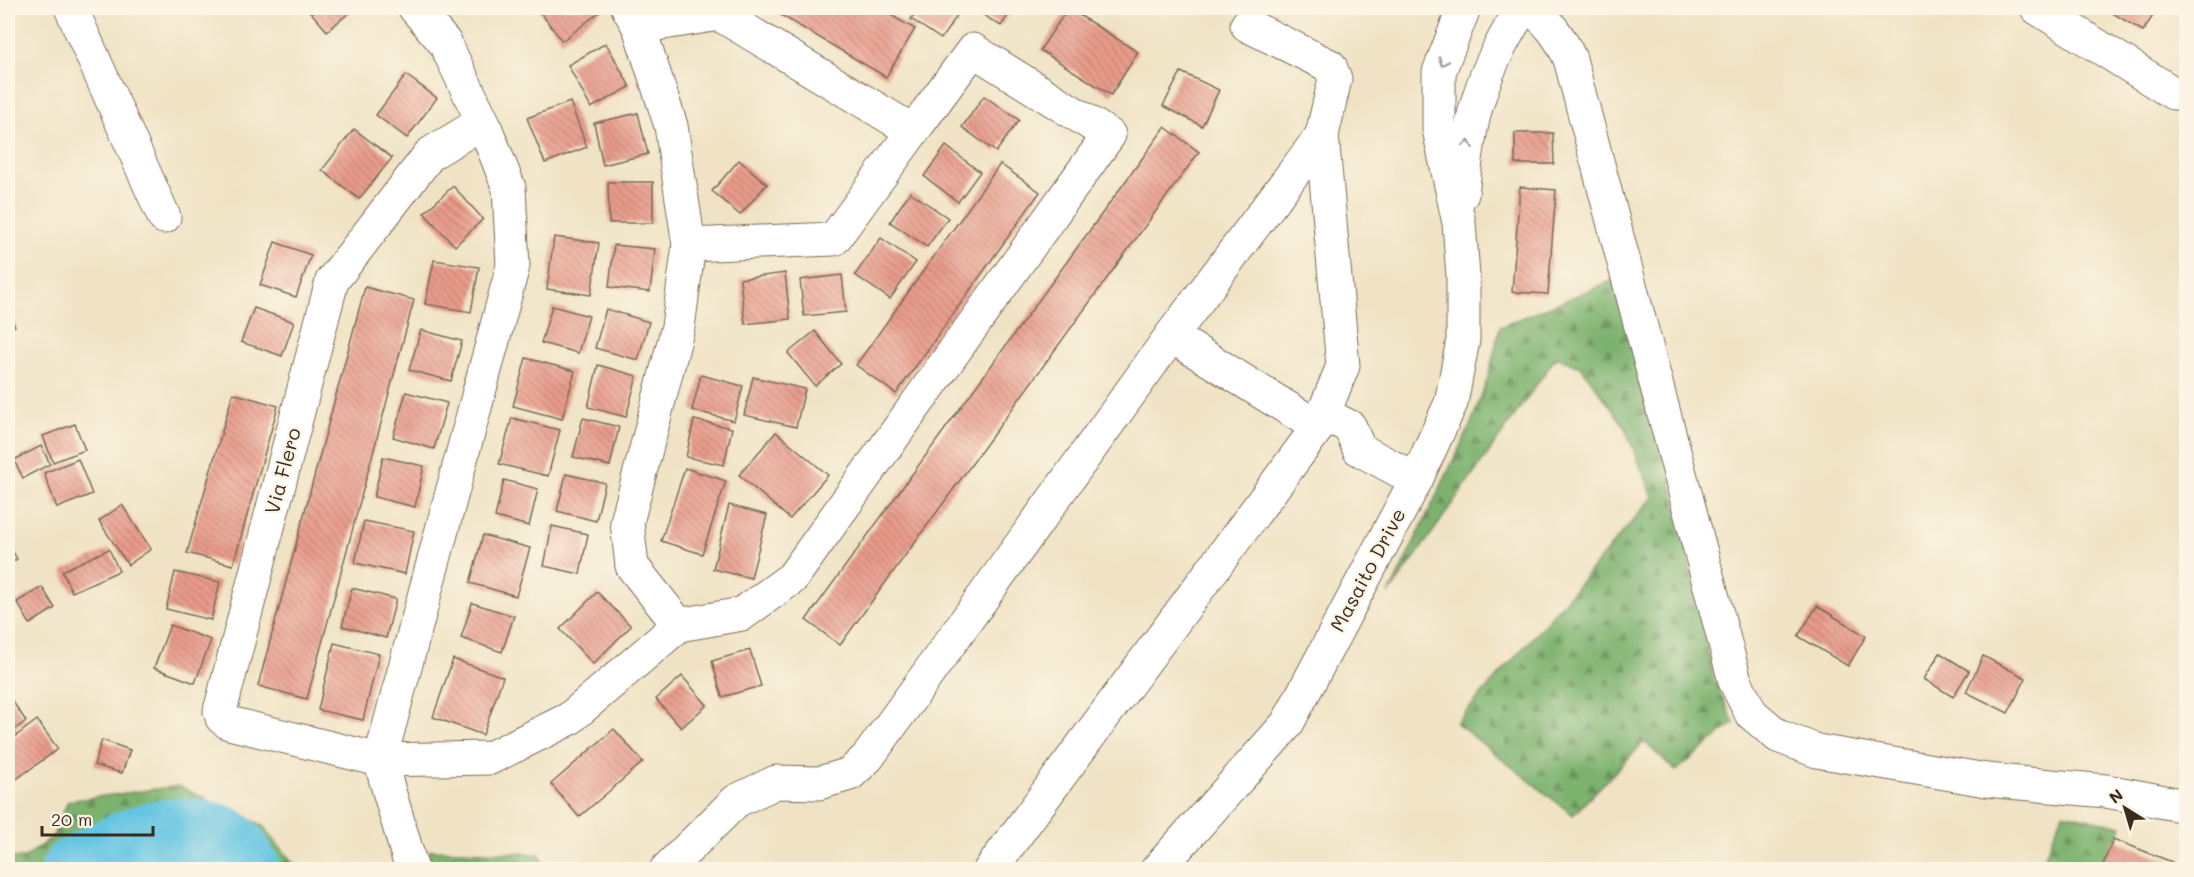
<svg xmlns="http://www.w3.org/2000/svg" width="2194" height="877" viewBox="0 0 2194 877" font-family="Mali,sans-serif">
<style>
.forest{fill:url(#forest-firs);stroke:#5c6e46;stroke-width:1.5}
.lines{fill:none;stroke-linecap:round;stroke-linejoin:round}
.river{stroke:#64c5e2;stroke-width:66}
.building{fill:url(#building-back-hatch)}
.minor-casing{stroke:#7a6b58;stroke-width:35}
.minor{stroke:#fff;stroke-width:33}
.oneway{stroke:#a79f9a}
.labels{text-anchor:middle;stroke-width:4.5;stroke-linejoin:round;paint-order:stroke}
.street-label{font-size:20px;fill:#3b2a1e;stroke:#fcf5e5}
</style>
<defs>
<pattern id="forest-firs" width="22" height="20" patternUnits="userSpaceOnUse" patternTransform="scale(1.5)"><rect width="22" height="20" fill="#7db26e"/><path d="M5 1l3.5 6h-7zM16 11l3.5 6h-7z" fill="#68915a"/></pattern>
<pattern id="building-back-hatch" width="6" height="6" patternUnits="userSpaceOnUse" patternTransform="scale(1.5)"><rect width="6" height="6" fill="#e99c8b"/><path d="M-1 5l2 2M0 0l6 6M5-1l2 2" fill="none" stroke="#be7f71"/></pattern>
</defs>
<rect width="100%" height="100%" fill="#fcf5e5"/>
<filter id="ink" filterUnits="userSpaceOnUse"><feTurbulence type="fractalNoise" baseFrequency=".0167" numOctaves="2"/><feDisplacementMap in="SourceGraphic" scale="12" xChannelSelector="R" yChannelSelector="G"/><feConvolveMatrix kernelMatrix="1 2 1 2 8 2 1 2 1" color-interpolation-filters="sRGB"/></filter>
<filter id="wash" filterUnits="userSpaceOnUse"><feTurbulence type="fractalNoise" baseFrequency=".008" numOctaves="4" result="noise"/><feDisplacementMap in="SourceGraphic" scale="24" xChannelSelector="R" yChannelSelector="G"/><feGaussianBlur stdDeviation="1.35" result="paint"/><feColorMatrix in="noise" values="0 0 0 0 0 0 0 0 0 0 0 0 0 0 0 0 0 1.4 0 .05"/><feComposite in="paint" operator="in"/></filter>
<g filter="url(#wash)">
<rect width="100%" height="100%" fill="#f0e3c5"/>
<g class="forest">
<path d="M1614 280 1670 476 1714 680 1734 723 1676 771 1644 742 1573 815 1456 723 1544 625 1653 497 1623 424 1582 368 1556 357 1389 594 1471 424 1488 378 1500 327Z"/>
<path d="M178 786 262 825 298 869H211L169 863 153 870 8 869V858H25L53 836 68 801Z"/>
<path d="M2063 813 2122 826 2106 869 2039 870Z"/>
<path d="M430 850 540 854 544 869H432L429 862Z"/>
</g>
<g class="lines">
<path class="river" d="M74 870C117 846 171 817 221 838 233 843 242 859 248 870"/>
</g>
<g id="blocks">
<g class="building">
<path d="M307 8H355L327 31Z"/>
<path d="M537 8H598L601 11 562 41Z"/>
<path d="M769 8H879L915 29 886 77Z"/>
<path d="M918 8H962L941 39 911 19Z"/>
<path d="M972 8H1013L1001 26Z"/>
<path d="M1068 8 1138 52 1111 95 1040 50Z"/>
<path d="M2104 8H2158L2143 31Z"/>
<path d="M606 43 630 87 591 108 568 65Z"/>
<path d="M1181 72 1219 90 1202 126 1163 106Z"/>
<path d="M406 75 437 98 407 138 376 115Z"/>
<path d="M984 96 1019 120 996 152 962 127Z"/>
<path d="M570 102 587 147 545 163 527 118Z"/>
<path d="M638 113 648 154 603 165 594 123Z"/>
<path d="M1165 127 1199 152 840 645 806 620Z"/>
<path d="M354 129 392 158 359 199 322 170Z"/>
<path d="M1515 133H1553L1554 164H1515Z"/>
<path d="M946 146 980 172 958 202 924 176Z"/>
<path d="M739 160 767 184 740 215 712 191Z"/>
<path d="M1000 164 1040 192 896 394 856 365Z"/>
<path d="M608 182H653V223H609Z"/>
<path d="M453 186 483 219 455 246 424 213Z"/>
<path d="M1520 187 1556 190 1548 294 1512 292Z"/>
<path d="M910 192 948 218 927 247 890 222Z"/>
<path d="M554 237 599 243 591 295 547 289Z"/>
<path d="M881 238 916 262 890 299 855 275Z"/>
<path d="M275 242 311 255 296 297 260 285Z"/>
<path d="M614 245 655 249 650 292 609 287Z"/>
<path d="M434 260 479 267 471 312 425 304Z"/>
<path d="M785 273 790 319 745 324 740 279Z"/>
<path d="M842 275 846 312 804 316 800 280Z"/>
<path d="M365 287 414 300 307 699 258 686Z"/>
<path d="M552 306 589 316 578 353 541 343Z"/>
<path d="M254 308 294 322 282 356 241 342Z"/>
<path d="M606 309 649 322 638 360 595 348Z"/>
<path d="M8 312 15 326 8 330Z"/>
<path d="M421 330 462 341 451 381 409 370Z"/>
<path d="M815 331 841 364 815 386 788 353Z"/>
<path d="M526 358 575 371 562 419 513 406Z"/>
<path d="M598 365 637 376 626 417 588 407Z"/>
<path d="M701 375 743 386 734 421 692 410Z"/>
<path d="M753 377 805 389 796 427 744 415Z"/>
<path d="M406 392 447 403 434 449 393 437Z"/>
<path d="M233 393 278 406 233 565 187 553Z"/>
<path d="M512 418 560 430 548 476 499 464Z"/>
<path d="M583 418 619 427 610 466 573 457Z"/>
<path d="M694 420 732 428 724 465 686 457Z"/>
<path d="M75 424 85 450 53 462 43 436Z"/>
<path d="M776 432 828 475 790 519 739 475Z"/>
<path d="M41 446 50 464 23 478 14 460Z"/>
<path d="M383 457 424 466 415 507 374 497Z"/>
<path d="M78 459 92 494 57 508 44 473Z"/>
<path d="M685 468 726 481 702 554 661 541Z"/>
<path d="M566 474 605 483 596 521 557 511Z"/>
<path d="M504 480 538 489 529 526 495 517Z"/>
<path d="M122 505 151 549 128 565 99 521Z"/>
<path d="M729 505 767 515 751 578 713 569Z"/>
<path d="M364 521 414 531 405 574 355 563Z"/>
<path d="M552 526 588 534 580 574 544 566Z"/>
<path d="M483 535 530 548 516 596 470 583Z"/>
<path d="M8 543 17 559 8 565Z"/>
<path d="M109 549 119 571 72 592 62 571Z"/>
<path d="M175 572 220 582 211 620 166 609Z"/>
<path d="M42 587 55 608 30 624 17 602Z"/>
<path d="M352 588 396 599 386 638 342 626Z"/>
<path d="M597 592 631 626 593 664 560 629Z"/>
<path d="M472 603 514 616 502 652 461 638Z"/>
<path d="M1817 606 1866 636 1848 666 1798 636Z"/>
<path d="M8 609 14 619 8 624Z"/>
<path d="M170 625 211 640 195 683 154 668Z"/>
<path d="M334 643 379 654 363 720 318 710Z"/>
<path d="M750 650 761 686 722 697 712 661Z"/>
<path d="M1940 653 1969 671 1953 697 1924 679Z"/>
<path d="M1983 656 2026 678 2008 713 1966 692Z"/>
<path d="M453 659 503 677 483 735 433 717Z"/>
<path d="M682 676 707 705 681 728 656 699Z"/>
<path d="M11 699 26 721 8 734V701Z"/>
<path d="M37 720 58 749 15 780 8 770V742Z"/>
<path d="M614 729 643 762 579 817 551 784Z"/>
<path d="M102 740 130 750 122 773 94 765Z"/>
<path d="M2113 839 2172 862 2169 870H2101Z"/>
</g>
</g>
</g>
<g filter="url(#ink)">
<use href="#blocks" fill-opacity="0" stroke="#7a6b58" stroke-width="1.5"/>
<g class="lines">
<g class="minor-casing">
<g id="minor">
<path d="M71 8 164 217"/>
<path d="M628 8 639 27 671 126 689 245 678 327 627 522 632 566 679 625"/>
<path d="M1530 8C1549 22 1560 37 1570 59L1735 681 1751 713 1778 736 1817 751 1986 780 2106 791 2186 806"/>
<path d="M2037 8 2173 93H2186"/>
<path d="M1247 25 1330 66 1335 79 1322 135"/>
<path d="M639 27 719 14 913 131 834 239 689 245"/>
<path d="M483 122 430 154 332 281 220 711 222 718 229 723 380 760 490 758 569 719 679 625 742 614 792 578 1109 135 973 50 913 131"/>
<path d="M1462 194C1466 160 1469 127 1480 94 1489 64 1506 35 1522 8"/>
<path d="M1171 336 1318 427"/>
<path d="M1324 414 1350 427 1359 449 1416 480"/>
<path d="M412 870 380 760 513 266 509 188 483 122 445 43 415 8"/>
<path d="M666 870 736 801 776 782 819 783 850 774 868 757 1171 336 1322 135 1343 366 1318 427 990 870"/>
<path d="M1157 870 1287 724 1416 480 1451 403 1463 340V276L1459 223 1439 129V72L1464 8"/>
</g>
</g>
<use href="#minor" class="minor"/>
</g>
<defs><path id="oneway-chevron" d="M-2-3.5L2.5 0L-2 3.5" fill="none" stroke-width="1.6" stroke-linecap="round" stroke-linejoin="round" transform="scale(1.5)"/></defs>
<g class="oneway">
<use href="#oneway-chevron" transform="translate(1443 62) rotate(112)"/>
<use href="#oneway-chevron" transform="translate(1468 144) rotate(-80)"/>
</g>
</g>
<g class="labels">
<g class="street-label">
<text transform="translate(283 471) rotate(-75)" y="7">Via Flero</text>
<text transform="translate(1368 570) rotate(-62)" y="7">Masaito Drive</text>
</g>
</g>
<rect width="2194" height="877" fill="none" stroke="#fcf5e5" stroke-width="30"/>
<g transform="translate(2125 808) rotate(323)" stroke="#fcf5e5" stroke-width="4.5" paint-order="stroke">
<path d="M0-4.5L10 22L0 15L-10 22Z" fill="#3b2a1e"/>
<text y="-9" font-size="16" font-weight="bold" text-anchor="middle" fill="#3b2a1e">N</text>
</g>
<path d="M42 826v9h111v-9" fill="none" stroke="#3b2a1e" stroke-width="3"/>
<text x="51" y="826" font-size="18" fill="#3b2a1e" stroke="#fcf5e5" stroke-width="4.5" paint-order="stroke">20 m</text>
</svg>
